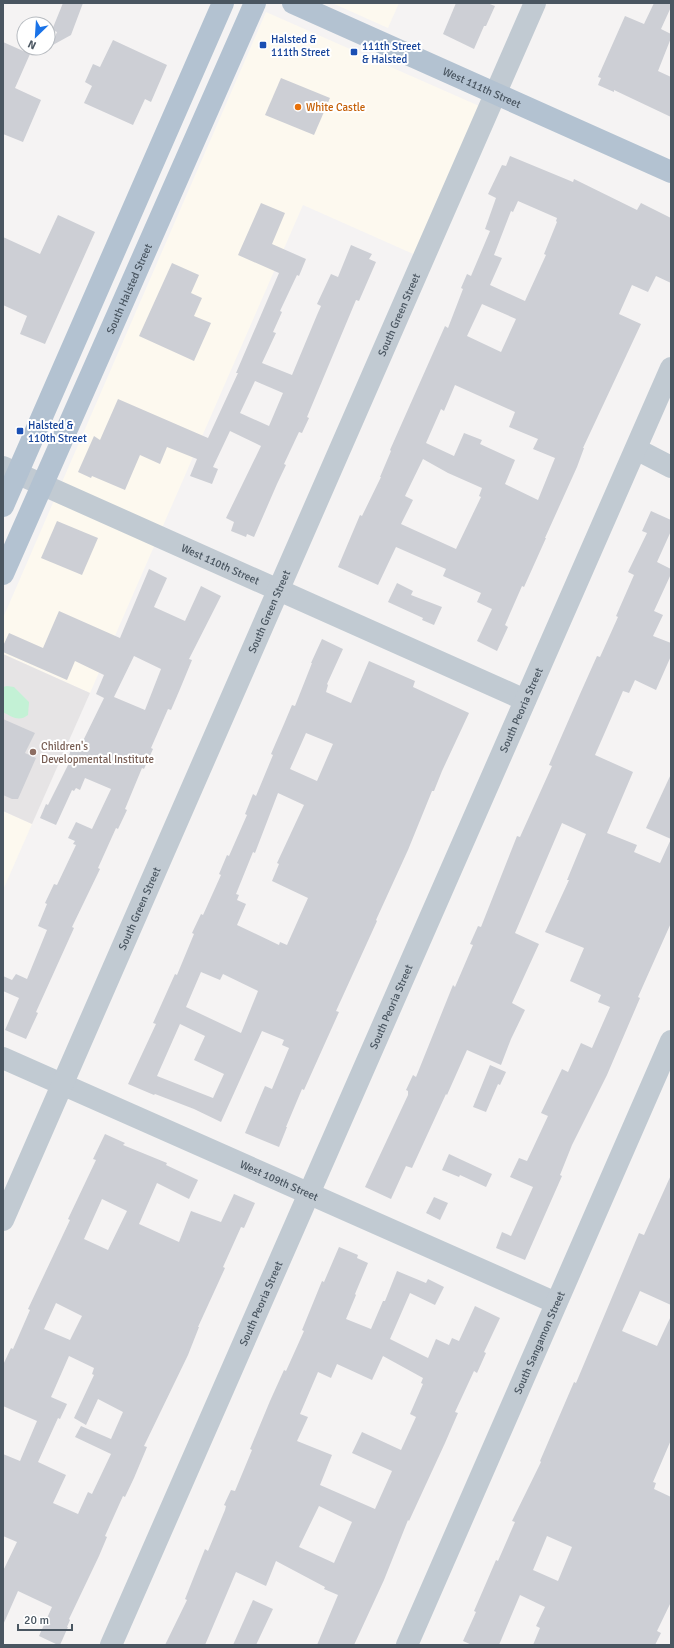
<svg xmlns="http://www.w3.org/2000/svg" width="674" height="1648" viewBox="0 0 674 1648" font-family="Signika,sans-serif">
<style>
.commercial{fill:#fdf9ef}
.education{fill:#e6e4e5}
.green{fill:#c3f1d5}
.building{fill:#cdcfd5;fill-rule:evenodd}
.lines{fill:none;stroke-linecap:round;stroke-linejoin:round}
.minor{stroke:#c1cad2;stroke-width:22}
.major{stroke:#b3c2d1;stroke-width:22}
.transit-dot{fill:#1a4fb4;stroke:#fff;stroke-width:1.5}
.food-dot{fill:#e8710a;stroke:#fff;stroke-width:1.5}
.education-dot{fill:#8d6e63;stroke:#fff;stroke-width:1.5}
.labels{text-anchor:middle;stroke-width:4;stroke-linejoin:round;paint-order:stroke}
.transit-label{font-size:11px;fill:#164399;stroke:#fff;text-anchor:start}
.street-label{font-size:11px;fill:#4a5661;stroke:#fff}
.food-label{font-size:11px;fill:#c56008;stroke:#fff;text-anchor:start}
.education-label{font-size:11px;fill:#785e54;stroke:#fff;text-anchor:start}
</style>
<rect width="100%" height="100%" fill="#f5f3f3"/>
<g class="commercial">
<path d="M332 3H399L388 28Z"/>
<path d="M266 12 486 109 420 257 303 205 90 693 3 654V618Z"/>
<path d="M3 811 32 824 3 890Z"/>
</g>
<path class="education" d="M3 654 90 693 32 824 3 811Z"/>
<path class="green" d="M7 686 14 687 29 702 28 715C19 722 12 717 3 712V687Z"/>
<g class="building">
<path d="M63 3H83L71 35 51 46 57 32 52 30Z"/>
<path d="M456 3H487L495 6 486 26H484L474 49 443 34Z"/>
<path d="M654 3H671V7L661 29 671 34V38L658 71 671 77V117L614 90V92L598 85 601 78 598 77 625 16 644 24Z"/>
<path d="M113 40 167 65 151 102 145 99 133 125 84 103 92 86 85 82 93 64 100 67Z"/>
<path d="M3 42 30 54 15 88 41 100 23 142 3 134Z"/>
<path d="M281 78 330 98 314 135 265 115Z"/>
<path d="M510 156 573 182 574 179 637 210 641 203 671 218V283L656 276 648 292 632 285 619 314 641 324 583 448H584L577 467 545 538H546L524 587 522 586 505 625 508 627 497 651 477 641 492 609 477 602 481 593 443 576 446 569 396 547 378 585 338 567 360 515 362 516 381 477H380L391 451 390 450 445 326 448 328 463 289 461 288 467 274 471 276 490 231 485 229 496 198 488 194 502 165 506 166ZM518 201 557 218 556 221 557 222 544 254 546 255 525 301 490 285 502 258 494 255 511 211 513 212ZM482 304 516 319 501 352 467 336ZM455 385 515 412 509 427 538 439 533 449 555 458 538 500 505 484 515 460 480 444 482 440 464 433 454 456 426 443 441 409 444 411ZM423 459 448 473 482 488 479 496 481 497 456 549 401 524 413 500 405 496Z"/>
<path d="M261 203 285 213 272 244 306 259 299 276 297 275 280 311 282 312 273 332 276 333 262 363 292 375 317 315 321 306 317 304 331 274 338 277 351 245 372 254 369 259 376 262 359 301 356 300 307 417 309 418 302 433 299 432 284 464 286 465 277 484 254 537 247 534 246 537 231 531 234 522 226 518 261 446 230 431 213 467 218 469 212 484 190 476 197 459 167 447 160 464 140 455 125 490 92 476 91 478 78 472 94 436 100 440 118 399 208 438 238 373H236L279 273 238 255ZM255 381 283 393 269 426 240 413Z"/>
<path d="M58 215 95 232 45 344 20 334 27 316 3 305V237L40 254Z"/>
<path d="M172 263 199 275 191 293 202 298 194 316 211 323 194 361 139 336Z"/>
<path d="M651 511 671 520V531L657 562 671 569V574L654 611 663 615 653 636 671 643V656L656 690 635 680 629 693 623 691 595 755 633 772 607 833 637 845 634 852 660 863 671 839V923L638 997 640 998 607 1075 572 1145 560 1175 562 1176 525 1260 496 1248 502 1232 511 1236 533 1187 510 1177 519 1158 527 1161 548 1116 541 1113 562 1069 568 1072 581 1043 592 1048 610 1007 598 1002 601 995 570 981 584 948 545 932 569 880H567L586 834 562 823 515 933 539 944 512 1003 525 1010 511 1039 501 1065 467 1050 447 1095 446 1094 412 1168 406 1166 391 1199 365 1187 408 1095V1091L406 1090 413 1075 416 1077 453 985 455 987 473 945 470 944 478 926 481 927 517 836 520 837 552 766 549 765 580 694 597 656 600 657 618 617 616 616 634 575 628 572 647 533 642 531Z"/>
<path d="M57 521 98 538 82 575 41 558Z"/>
<path d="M149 569 167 578 154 607 185 621 201 586 221 596 189 659 192 660 180 689 171 710 168 709 151 748 153 749 144 769 142 768 125 809 127 810 118 829 116 828 98 868 100 869 72 927 74 928 36 1012 38 1013 26 1039 5 1030 19 998 3 991V976L12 980 16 974 27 979 47 930 38 926 47 904 45 903 54 884 57 885 76 845 73 844 75 841 68 838 76 822 92 829 111 789 85 778 80 790 76 788 74 791 72 790 56 825 40 818 46 804 48 805 72 757 69 755 74 742 81 745 104 698 96 694 104 675 75 661 67 680 3 652V646L9 633 43 648 59 611 120 638ZM134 656 161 669 145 710 114 697Z"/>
<path d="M397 583 413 591 411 595 442 607 434 625 422 620 423 618 388 602Z"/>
<path d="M322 639 343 649 327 684 328 685 326 692 351 703 369 661 415 681 413 687 469 713 442 771 434 791H432L408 850 376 920 377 921 336 1011 339 1012 304 1090 302 1089 286 1127H287L279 1147 245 1133 265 1086 272 1089 289 1048 282 1045 284 1040 262 1031 221 1122 194 1109 155 1094 154 1095 128 1084 156 1024 153 1023 175 974 177 975 194 934 192 933 201 914 203 915 221 875 219 874 227 855 229 856 247 815 245 814 253 794 256 796 273 755 271 754 284 724 292 705 295 706 312 663H311ZM306 733 333 744 317 781 290 769ZM278 793 304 805 277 863 279 864 272 881 308 898 287 945 280 942 279 945 237 925 246 904 237 900 239 895 236 894 253 852 255 853ZM201 972 220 980 223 974 258 991 241 1033 186 1007ZM180 1024 205 1036 194 1060 224 1074 213 1098 157 1076Z"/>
<path d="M3 719 35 733 25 753 36 758 18 799H12L3 795Z"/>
<path d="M671 774V839L646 828Z"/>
<path d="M490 1065 506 1072 500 1085 498 1084 486 1112 473 1107Z"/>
<path d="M105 1134 125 1143 123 1145 167 1163 166 1165 198 1180 189 1199 157 1183 139 1224 179 1242 191 1211 221 1222 234 1194 255 1203 244 1228 241 1227 223 1267 225 1268 198 1327H199L188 1355 144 1446 147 1447 134 1478 125 1497 123 1496 105 1536 107 1537 99 1556 69 1619 70 1620 67 1627H68L60 1645H58L39 1636 52 1607 18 1591 3 1625V1571L17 1542 3 1536V1454L20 1461 37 1421 3 1406V1365L11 1348 13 1349 30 1310 28 1309 70 1220 68 1219 96 1160 93 1159ZM102 1199 127 1211 108 1250 84 1239ZM56 1303 82 1316 70 1340 44 1329ZM69 1356 94 1368 92 1374 94 1375 74 1418 86 1425 98 1399 123 1412 111 1439 81 1426 75 1437 111 1454 92 1494 88 1492 78 1514 53 1503 66 1475 38 1462 58 1418 60 1419 67 1404 51 1397Z"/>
<path d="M449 1154 492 1174 486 1187 460 1175 459 1177 442 1170Z"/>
<path d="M671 1175V1305L640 1291 622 1331 657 1346 671 1316V1440L653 1482 656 1483 654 1489 671 1497V1602L657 1631 661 1633 655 1645H533L540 1628 536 1626 545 1607 520 1595 499 1645H472L463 1641 476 1612 474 1611 487 1581 496 1560 498 1561 515 1522 512 1521 541 1462 540 1461 574 1382 576 1383 639 1233 644 1235ZM547 1536 572 1547 558 1581 533 1570Z"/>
<path d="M434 1197 448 1203 440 1220 426 1213Z"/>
<path d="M339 1247 358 1255 357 1258 368 1263 355 1294 356 1295 346 1319 371 1329 383 1301H385L397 1271 426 1283 428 1279 444 1287 435 1305 410 1293 390 1339 428 1358 436 1339 449 1345 452 1338 459 1341 475 1306 500 1318 484 1352 486 1353 477 1373 474 1371 455 1412 458 1413 445 1443 409 1521 408 1520 384 1580 354 1645H317L338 1595 324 1589 325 1587 276 1561 266 1586 236 1572 205 1645H165L187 1600 185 1599 205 1549 208 1551 225 1510 226 1506 224 1505 231 1490 235 1491 252 1450 250 1449 270 1401 284 1370 286 1371 304 1331 302 1330 322 1281 324 1282ZM383 1356 423 1378 421 1383 423 1384 410 1414 416 1417 401 1450 362 1432 352 1453 392 1471 375 1509 320 1485 332 1455 297 1441 308 1417 300 1414 318 1372 331 1378 337 1364 372 1380ZM319 1506 352 1522 334 1563 299 1547Z"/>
<path d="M253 1600 273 1609 256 1645H233Z"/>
</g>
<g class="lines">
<g class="minor">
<path d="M636 449 671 467"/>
<path id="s1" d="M3 467 525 700"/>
<path id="s2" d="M3 1058 556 1303"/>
<path id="s3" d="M3 1220 535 3"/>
<path id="s4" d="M111 1645 671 368"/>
<path id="s5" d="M407 1645 671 1041"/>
</g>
<g class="major">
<path id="s6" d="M293 3 671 172"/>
<path d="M3 506 223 3"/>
<path id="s7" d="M3 574 255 3"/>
</g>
</g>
<g class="transit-dot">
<rect x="259" y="41" width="8" height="8" rx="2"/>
<rect x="350" y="48" width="8" height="8" rx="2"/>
<rect x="16" y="427" width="8" height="8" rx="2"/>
</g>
<circle class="food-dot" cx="298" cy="107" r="4"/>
<circle class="education-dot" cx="33" cy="752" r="4"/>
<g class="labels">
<g class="transit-label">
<text x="271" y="43">Halsted &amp;<tspan x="271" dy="13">111th Street</tspan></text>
<text x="362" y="50">111th Street<tspan x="362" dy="13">&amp; Halsted</tspan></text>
<text x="28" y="429">Halsted &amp;<tspan x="28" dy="13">110th Street</tspan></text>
</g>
<g class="street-label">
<text dy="4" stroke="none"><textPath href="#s6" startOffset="207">West 111th Street</textPath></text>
<text dy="4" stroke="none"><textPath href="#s7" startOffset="312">South Halsted Street</textPath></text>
<text dy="4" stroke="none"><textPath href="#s3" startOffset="988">South Green Street</textPath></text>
<text dy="4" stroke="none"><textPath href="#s1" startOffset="238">West 110th Street</textPath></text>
<text dy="4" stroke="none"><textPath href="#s3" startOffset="664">South Green Street</textPath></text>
<text dy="4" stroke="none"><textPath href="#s4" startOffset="1021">South Peoria Street</textPath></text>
<text dy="4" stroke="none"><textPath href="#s3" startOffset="340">South Green Street</textPath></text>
<text dy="4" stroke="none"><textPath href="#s4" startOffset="697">South Peoria Street</textPath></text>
<text dy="4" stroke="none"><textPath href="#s2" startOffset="302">West 109th Street</textPath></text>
<text dy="4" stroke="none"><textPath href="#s4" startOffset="373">South Peoria Street</textPath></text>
<text dy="4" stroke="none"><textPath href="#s5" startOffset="330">South Sangamon Street</textPath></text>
</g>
<g class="food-label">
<text x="306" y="111">White Castle</text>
</g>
<g class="education-label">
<text x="41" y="750">Children's<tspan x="41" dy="13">Developmental Institute</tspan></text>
</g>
</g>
<rect width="674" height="1648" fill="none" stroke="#4a5661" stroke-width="8"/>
<g transform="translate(36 36) rotate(205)"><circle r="19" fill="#ffffff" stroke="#b7bbc0"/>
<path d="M0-3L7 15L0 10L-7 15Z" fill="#1a73e8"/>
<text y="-6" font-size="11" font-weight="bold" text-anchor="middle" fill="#4a5661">N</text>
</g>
<path d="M18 1624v6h54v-6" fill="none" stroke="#4a5661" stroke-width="2"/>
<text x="24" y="1624" font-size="12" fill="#4a5661" stroke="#ffffff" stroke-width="3" paint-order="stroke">20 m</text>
</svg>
